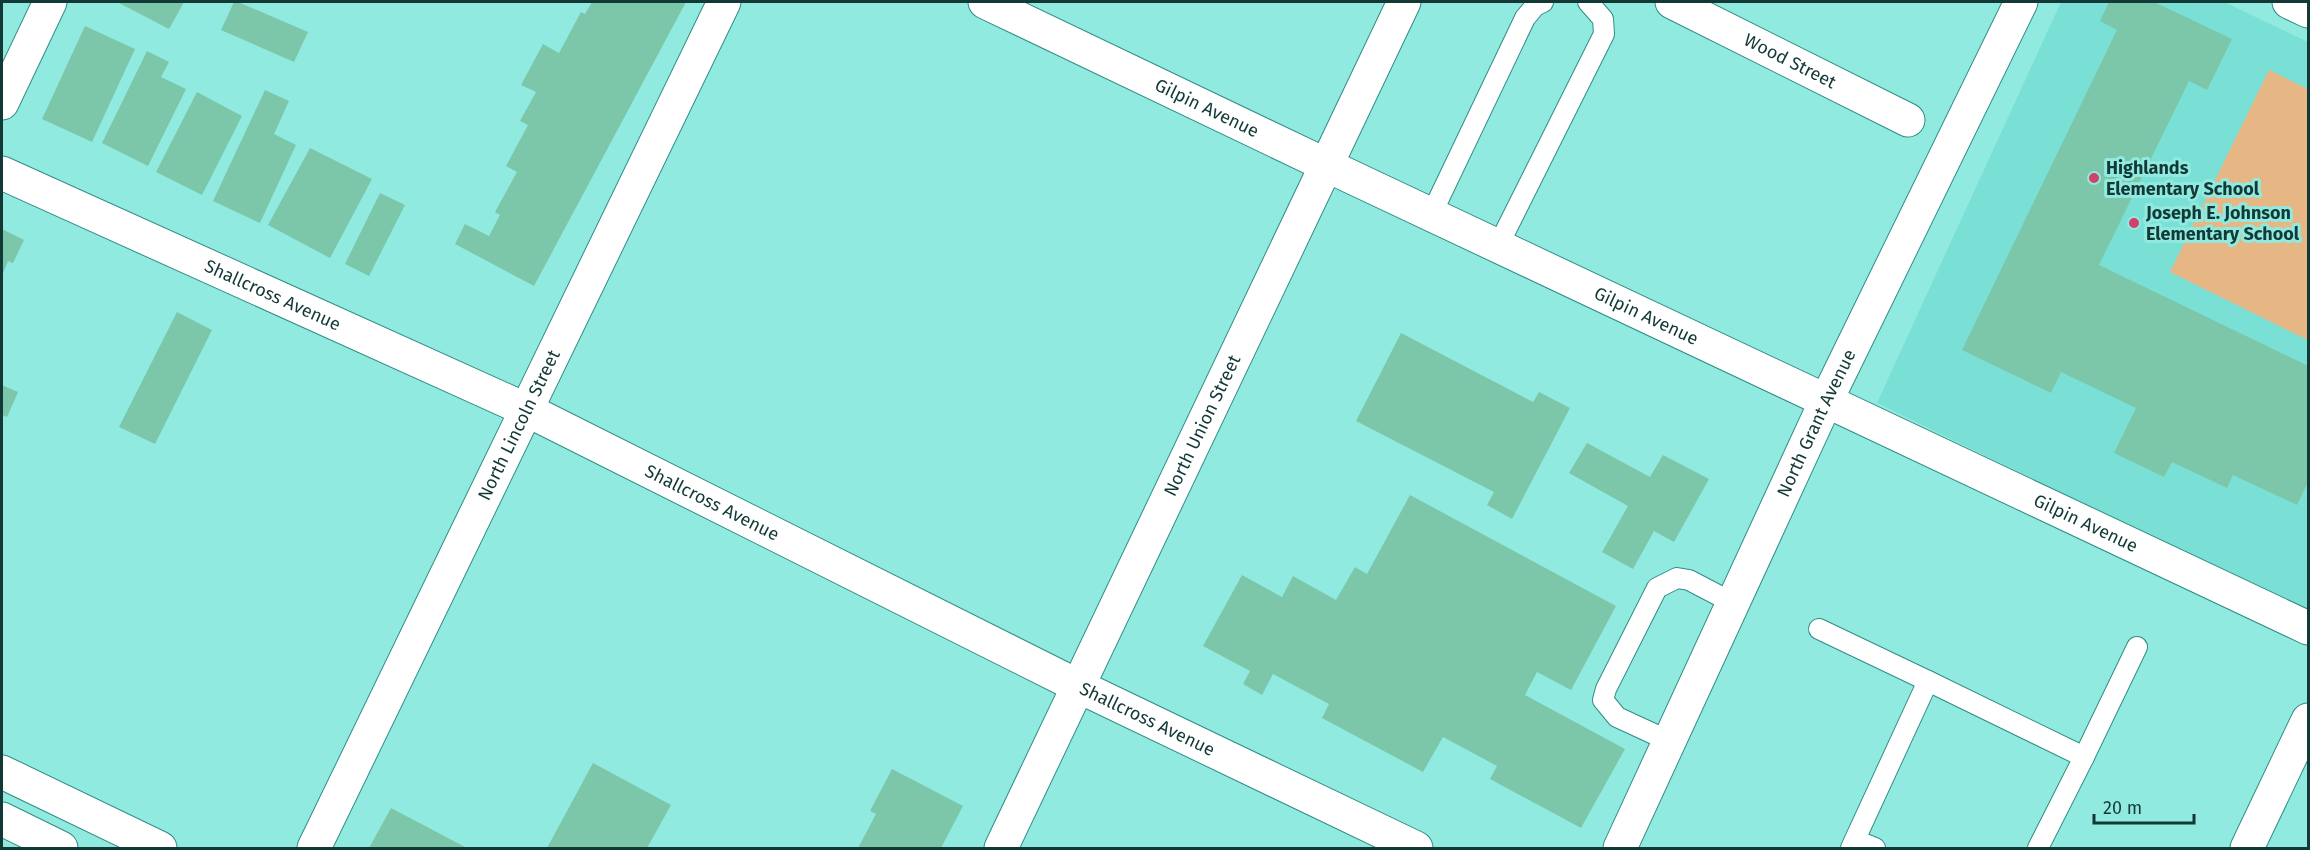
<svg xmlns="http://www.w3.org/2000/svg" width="2310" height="850" viewBox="0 0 2310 850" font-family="'Fira Sans',sans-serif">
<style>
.built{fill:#7adfd4}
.green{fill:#e7b685}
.building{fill:#7cc7a9}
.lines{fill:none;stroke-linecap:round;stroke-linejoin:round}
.lane-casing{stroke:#308d85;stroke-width:22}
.street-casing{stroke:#308d85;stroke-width:35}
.secondary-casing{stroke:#308d85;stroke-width:35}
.lane{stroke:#fff;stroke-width:20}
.street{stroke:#fff;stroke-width:33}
.secondary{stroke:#fff;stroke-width:33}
.poi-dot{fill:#d0416b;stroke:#91eae0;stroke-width:2}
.labels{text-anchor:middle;stroke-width:6;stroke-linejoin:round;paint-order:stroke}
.street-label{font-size:18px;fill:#133936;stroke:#91eae0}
.poi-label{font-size:18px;font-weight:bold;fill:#133936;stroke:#91eae0;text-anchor:start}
</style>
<rect width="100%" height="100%" fill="#91eae0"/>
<path class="built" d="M2061 2H2224L2308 42V613L1877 403Z"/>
<path class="green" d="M2269 70 2308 89V340L2170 272Z"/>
<g class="building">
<path d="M117 2H184L169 29Z"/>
<path d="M234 2H238L308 32 294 62 221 30Z"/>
<path d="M592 2H686L534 286 455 244 465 224 489 236 500 215 495 212 517 172 506 166 528 125 520 121 536 92 521 85 543 44 559 53 581 12 585 14Z"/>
<path d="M2109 2H2154L2232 39 2207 90 2189 81 2099 265 2308 366V482L2297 505 2233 475 2227 488 2172 462 2164 477 2114 453 2136 408 2061 372 2051 393 1962 350 2117 30 2100 21Z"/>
<path d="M85 26 135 49 92 142 42 119Z"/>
<path d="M147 51 169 62 161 77 186 89 148 166 102 143Z"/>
<path d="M265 90 289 101 274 134 296 145 260 223 213 201Z"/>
<path d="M197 92 242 116 202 195 156 172Z"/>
<path d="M310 148 372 179 330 258 268 225Z"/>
<path d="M380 193 405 205 369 276 345 264Z"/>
<path d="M2 229 24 240 13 263 8 261 2 276Z"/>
<path d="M177 312 212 330 155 444 119 427Z"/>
<path d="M1401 333 1533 402 1539 392 1570 408 1512 519 1487 505 1494 492 1356 421Z"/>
<path d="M2 385 18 392 7 417 2 415Z"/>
<path d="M1587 443 1650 477 1663 455 1709 479 1674 542 1654 531 1633 569 1602 552 1628 506 1569 473Z"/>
<path d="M1410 495 1616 606 1571 690 1537 672 1525 695 1625 749 1581 828 1490 779 1497 766 1443 737 1423 772 1322 718 1329 704 1273 674 1262 695 1243 684 1250 671 1203 646 1242 575 1282 597 1293 576 1336 600 1355 567 1367 574Z"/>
<path d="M593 763 671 805 647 848H547Z"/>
<path d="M892 769 963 806 941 848H858L876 814 870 811Z"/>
<path d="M391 808 467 848H369Z"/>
</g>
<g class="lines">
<g class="lane-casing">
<g id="lane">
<path d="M1431 215 1525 18 1535 6 1543 2"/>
<path d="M1498 246 1604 34 1603 19 1588 2"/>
<path d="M1819 629 1928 681"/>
<path d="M1669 741 1617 717 1603 700 1606 689 1657 588 1677 578 1689 580 1733 603"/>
<path d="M1855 840 1875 848"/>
<path d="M1851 848 1928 681 2084 757 2137 647"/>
<path d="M2038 848 2084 757"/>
</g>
</g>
<g class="street-casing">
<g id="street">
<path id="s1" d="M985 2 1326 165 2308 628"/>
<path id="s2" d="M1672 2 1908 120"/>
<path d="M2 103 50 2"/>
<path id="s3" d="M2 173 527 410 1078 686 1416 848"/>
<path d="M2 772 160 848"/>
<path d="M2 819 61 848"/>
<path id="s4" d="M314 848 724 2"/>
<path id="s5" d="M1001 848 1404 2"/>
<path id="s6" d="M1620 848 1826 401 2021 2"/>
<path d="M2247 848 2308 720"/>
</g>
</g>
<g class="secondary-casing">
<path id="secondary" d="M2289 2 2308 11"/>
</g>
<use href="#lane" class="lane"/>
<use href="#street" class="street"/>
<use href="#secondary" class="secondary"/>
</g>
<g class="poi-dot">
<circle cx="2094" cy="178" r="6"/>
<circle cx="2134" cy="223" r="6"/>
</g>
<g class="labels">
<g class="street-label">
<text dy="6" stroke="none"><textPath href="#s2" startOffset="132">Wood Street</textPath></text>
<text dy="6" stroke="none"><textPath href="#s1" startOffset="246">Gilpin Avenue</textPath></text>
<text dy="6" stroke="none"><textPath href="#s3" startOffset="297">Shallcross Avenue</textPath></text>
<text dy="6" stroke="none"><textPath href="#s1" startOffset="732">Gilpin Avenue</textPath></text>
<text dy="6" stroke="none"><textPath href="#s6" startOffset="468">North Grant Avenue</textPath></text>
<text dy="6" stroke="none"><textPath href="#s4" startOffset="470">North Lincoln Street</textPath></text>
<text dy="6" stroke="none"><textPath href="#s5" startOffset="468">North Union Street</textPath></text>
<text dy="6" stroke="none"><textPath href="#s3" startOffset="783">Shallcross Avenue</textPath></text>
<text dy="6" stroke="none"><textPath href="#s1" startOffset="1218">Gilpin Avenue</textPath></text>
<text dy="6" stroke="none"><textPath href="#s3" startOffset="1269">Shallcross Avenue</textPath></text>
</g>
<g class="poi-label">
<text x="2106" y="174">Highlands<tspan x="2106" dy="21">Elementary School</tspan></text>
<text x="2146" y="219">Joseph E. Johnson<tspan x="2146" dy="21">Elementary School</tspan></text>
</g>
</g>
<rect width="2310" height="850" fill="none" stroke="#133936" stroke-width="6"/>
<path d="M2094 814v9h100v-9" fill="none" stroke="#133936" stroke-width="3"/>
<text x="2103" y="814" font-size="18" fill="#133936" stroke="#91eae0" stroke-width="4.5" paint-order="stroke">20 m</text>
</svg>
